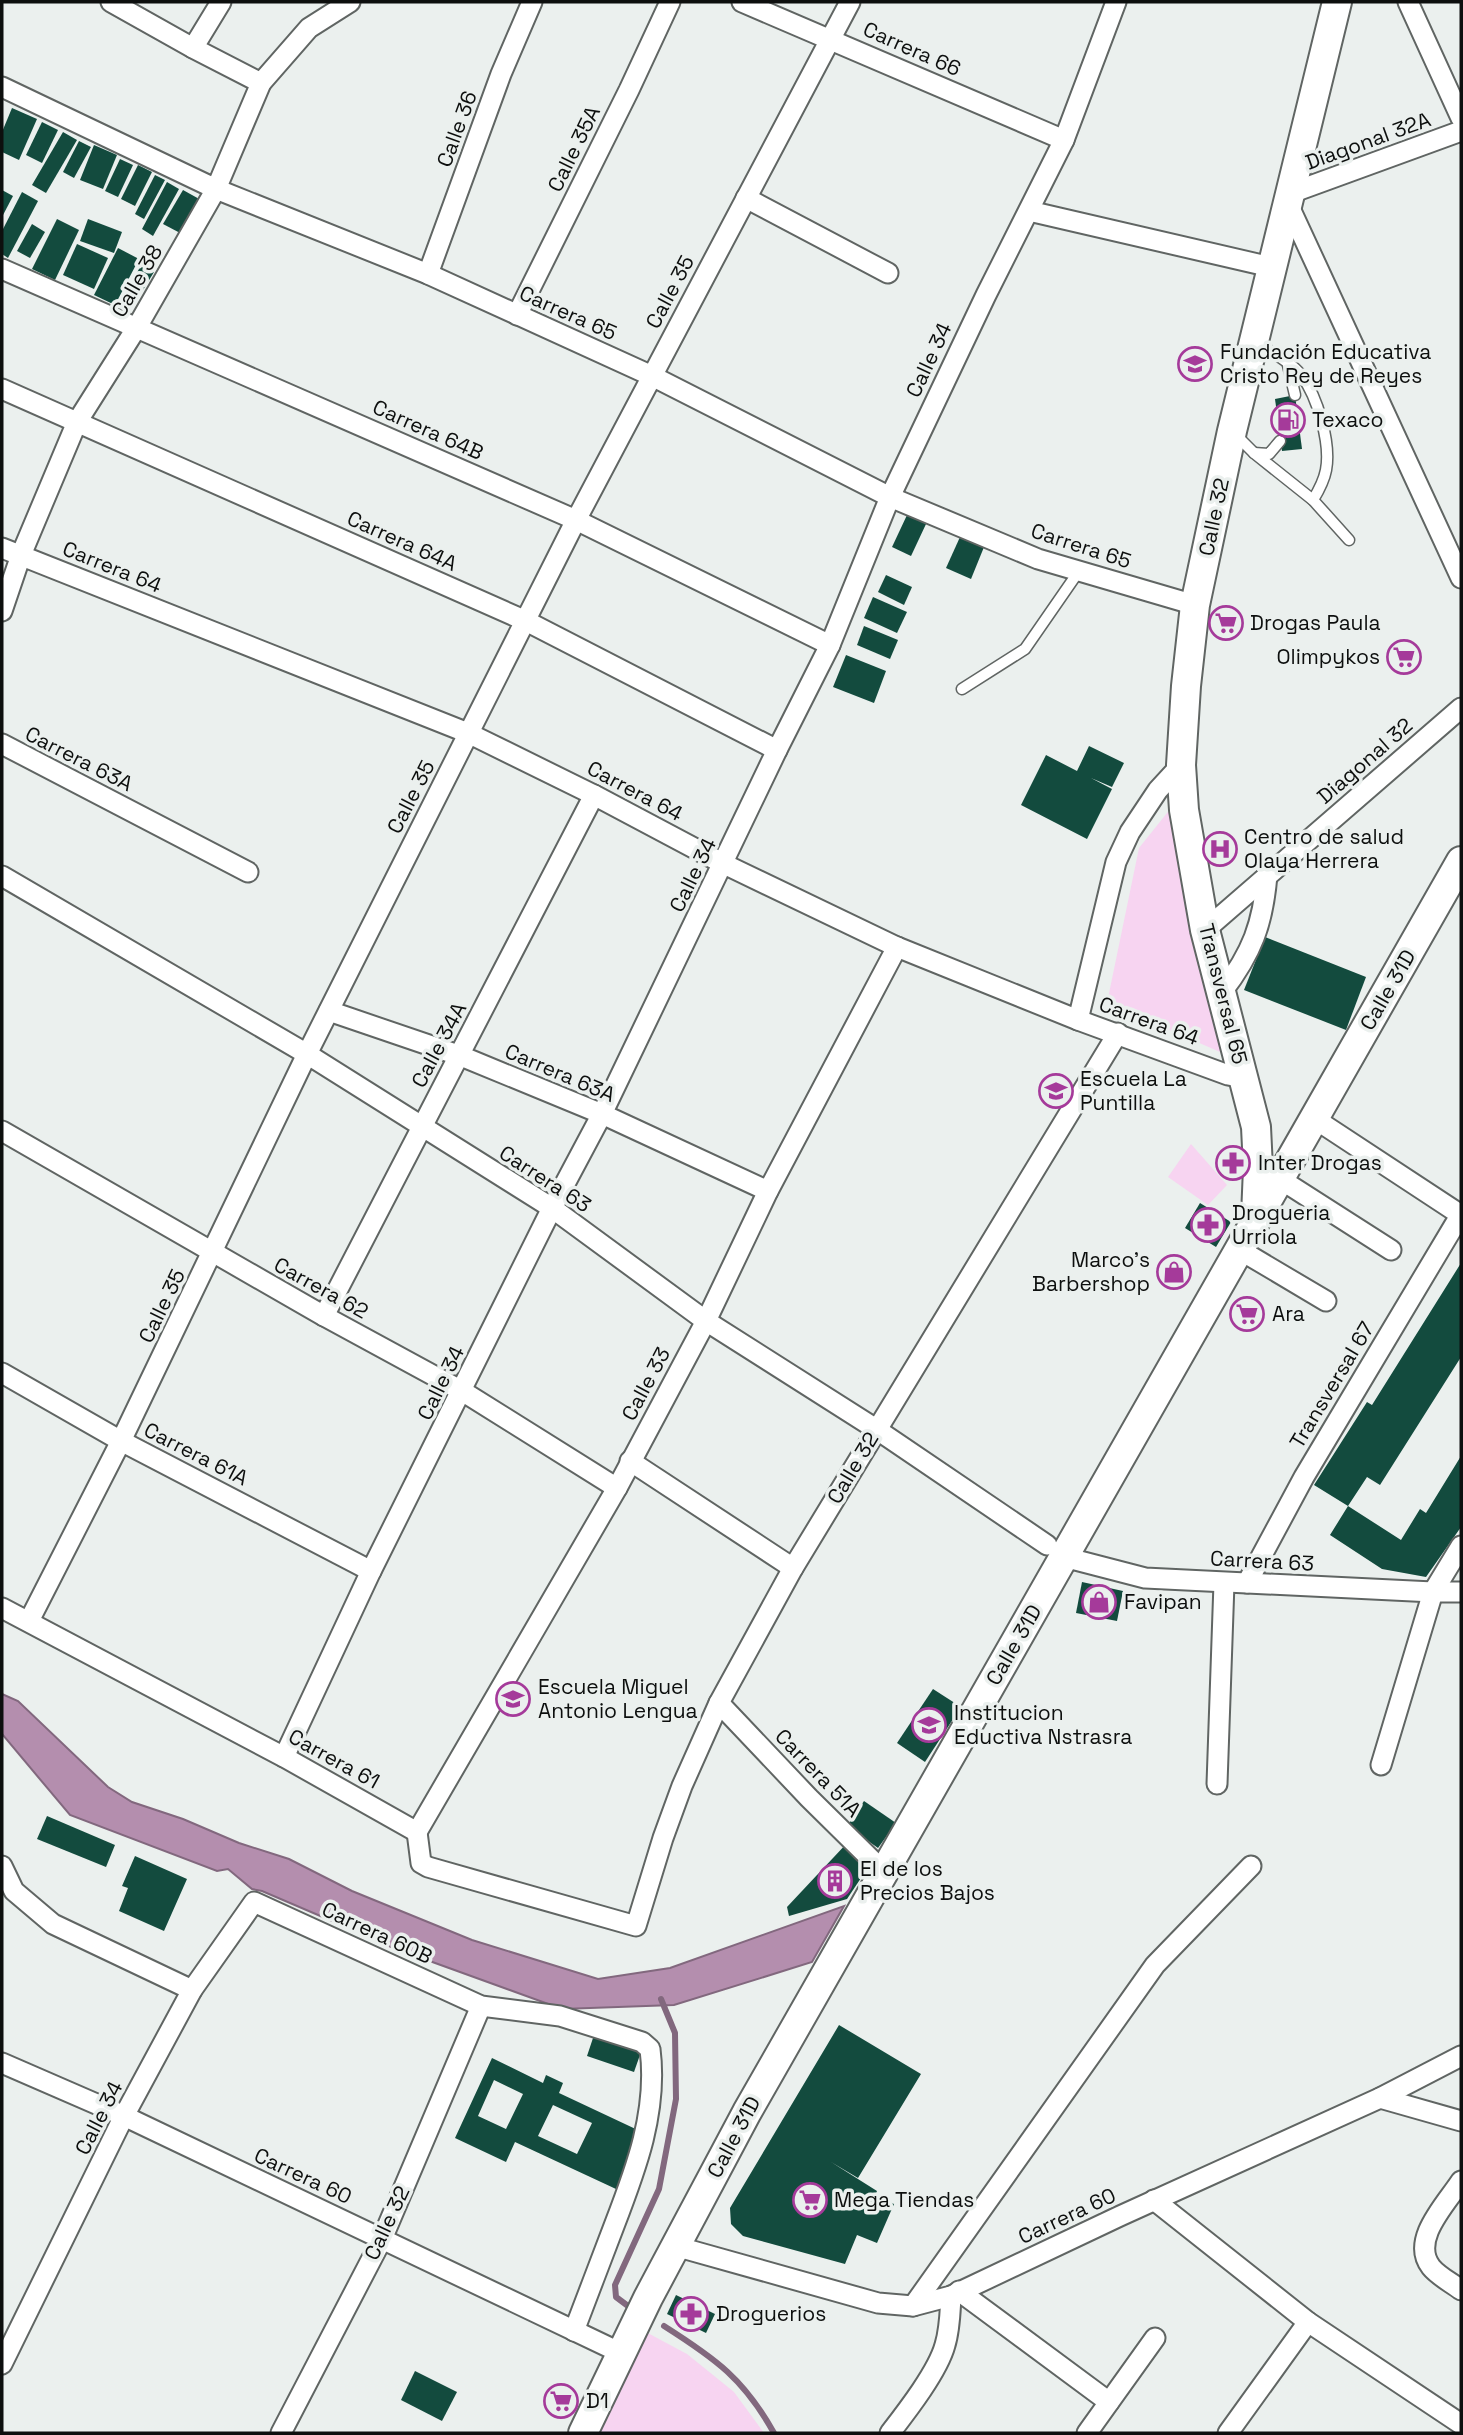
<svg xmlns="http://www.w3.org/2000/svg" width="1463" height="2435" viewBox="0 0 1463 2435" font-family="'Space Grotesk',sans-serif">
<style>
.green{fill:#f7d4f1}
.water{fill:#b48eae;stroke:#82687e;stroke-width:2}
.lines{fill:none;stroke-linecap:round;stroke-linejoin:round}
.stream{stroke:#82687e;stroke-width:6}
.building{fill:#134b3e;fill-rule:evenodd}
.lane-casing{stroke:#606563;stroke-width:13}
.street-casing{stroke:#606563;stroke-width:23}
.secondary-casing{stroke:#606563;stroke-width:32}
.lane{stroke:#fff;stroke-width:10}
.street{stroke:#fff;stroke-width:19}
.secondary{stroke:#fff;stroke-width:28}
.labels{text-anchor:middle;stroke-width:7;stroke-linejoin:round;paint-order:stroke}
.street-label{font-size:21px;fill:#0d0f0e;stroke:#ebf0ee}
.poi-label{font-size:21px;fill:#0d0f0e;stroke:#ebf0ee;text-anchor:start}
</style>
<rect width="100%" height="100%" fill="#ebf0ee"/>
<g class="green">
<path d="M1171 808 1227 1055 1107 1003 1139 848Z"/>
<path d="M1191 1144 1227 1185 1208 1205 1168 1177Z"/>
<path d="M644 2331 687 2354 734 2392 764 2433H594Z"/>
</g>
<path class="water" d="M2 1694 18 1701 108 1787 132 1802 183 1819 239 1843 289 1859 352 1891 472 1940 598 1979 670 1968 844 1906 812 1962 674 2005 562 2009 391 1947 349 1925 332 1921 262 1891 252 1889 228 1869 217 1871 70 1815 2 1734Z"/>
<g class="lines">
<g class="stream">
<path d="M628 2306 616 2297 615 2285 659 2189 676 2099 675 2033 661 1999"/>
<path d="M664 2326C716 2359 744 2379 774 2433"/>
</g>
</g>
<g class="building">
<path d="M12 108 37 119 19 160 2 152V132Z"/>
<path d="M42 122 58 130 42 163 26 155Z"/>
<path d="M63 132 77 140 46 193 32 185Z"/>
<path d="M79 141 91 147 74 178 63 172Z"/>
<path d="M94 145 117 155 103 189 80 180Z"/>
<path d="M120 159 133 165 118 197 105 191Z"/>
<path d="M138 165 152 172 135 206 121 199Z"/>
<path d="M155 175 165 180 144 219 135 214Z"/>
<path d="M167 182 179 189 153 236 142 229Z"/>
<path d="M2 190 13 196 2 217Z"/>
<path d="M183 190 201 200 182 234 163 224Z"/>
<path d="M22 192 38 201 8 258 2 254V231Z"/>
<path d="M57 219 79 230 55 280 32 269Z"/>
<path d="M88 219 122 232 114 253 80 241Z"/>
<path d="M32 224 45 232 30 258 17 251Z"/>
<path d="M77 244 108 258 94 289 63 275Z"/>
<path d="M118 248 139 259 115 305 94 295Z"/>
<path d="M142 264 154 272 132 308 120 301Z"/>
<path d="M1295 395 1302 449 1282 451 1275 399Z"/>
<path d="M907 515 926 524 911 556 892 547Z"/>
<path d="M960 537 984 547 971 579 946 568Z"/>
<path d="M886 575 912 587 904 605 878 592Z"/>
<path d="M873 597 907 612 897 633 864 618Z"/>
<path d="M864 626 898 640 890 659 857 645Z"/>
<path d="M846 655 886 671 874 703 833 687Z"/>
<path d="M1089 746 1124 763 1112 787 1091 778 1112 789 1087 839 1021 805 1046 755 1077 771Z"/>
<path d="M1265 937 1366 977 1346 1030 1244 990Z"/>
<path d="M1200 1203 1231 1222 1216 1247 1185 1228Z"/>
<path d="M1461 1263V1357L1380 1485 1367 1477 1348 1506 1314 1485 1367 1402 1372 1405Z"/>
<path d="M1461 1456V1527L1426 1577 1382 1569 1330 1535 1348 1506 1401 1540 1420 1509 1426 1513Z"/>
<path d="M1082 1582 1123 1591 1117 1621 1076 1613Z"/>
<path d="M933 1689 961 1707 925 1762 897 1743Z"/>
<path d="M864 1801 896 1823 878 1848 847 1826Z"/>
<path d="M47 1816 115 1845 106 1867 37 1839Z"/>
<path d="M848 1842 871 1863 847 1899 789 1916 787 1907Z"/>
<path d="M135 1856 187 1879 164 1931 119 1911 128 1888 122 1886Z"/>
<path d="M839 2025 921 2074 858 2178 831 2162 877 2191 875 2196 894 2204 877 2243 857 2235 845 2264 743 2236 731 2224 730 2208Z"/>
<path d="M594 2035 641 2052 634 2072 587 2056Z"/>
<path d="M492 2058 543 2083 546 2075 563 2083 559 2093 642 2132 616 2189 515 2142 506 2162 455 2138ZM494 2080 523 2094 506 2129 478 2116ZM553 2105 592 2123 577 2154 538 2136Z"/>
<path d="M676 2295 715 2314 706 2333 667 2314Z"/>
<path d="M415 2371 457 2392 442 2421 401 2400Z"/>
</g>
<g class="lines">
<g class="lane-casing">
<g id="lane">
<path d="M1257 343C1271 352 1291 362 1301 375 1318 397 1331 444 1326 470 1324 481 1319 490 1313 500"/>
<path d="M1288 365 1295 395"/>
<path d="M1237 436 1254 453 1313 500 1349 540"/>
<path d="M1254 453 1269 454 1280 441"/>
<path d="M962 689 1025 649 1079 571"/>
</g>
</g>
<g class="street-casing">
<g id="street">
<path d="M111 2 193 48 261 83"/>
<path d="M742 2 1064 140"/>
<path d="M1408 2 1461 118"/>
<path d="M193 48 221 2"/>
<path d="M2 87 216 189 428 274 652 376 890 497 1038 559 1195 605"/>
<path d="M1291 193 1461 131"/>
<path d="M746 198 888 273"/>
<path d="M1288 204 1461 578"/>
<path d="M1029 211 1271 267"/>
<path d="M2 269 576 520 830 645"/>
<path d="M428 274 501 74 532 2"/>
<path d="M517 315 629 90 670 2"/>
<path d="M2 389 526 621 777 750"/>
<path d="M2 548 468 733 594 795 724 864 897 947 1078 1020 1228 1075 1244 1078"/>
<path d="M2 611 21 555 77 422 137 327 216 189 261 83 309 28 350 2"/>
<path d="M2 744 248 872"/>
<path d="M2 876 307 1054 552 1208 706 1321 876 1429 1047 1545"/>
<path d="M1205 930 1461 708"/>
<path d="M1222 992C1252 953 1263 924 1267 875"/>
<path d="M329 1011 461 1056 602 1114 768 1191"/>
<path d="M1078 1020 1116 862 1130 832 1158 790 1181 765"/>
<path d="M1315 1119 1461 1215"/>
<path d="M2 1131 324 1316 462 1391 617 1488"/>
<path d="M1280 1179 1391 1250"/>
<path d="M1240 1250 1326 1301"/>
<path d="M324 1316 594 795"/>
<path d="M2 1373 121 1441 371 1571"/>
<path d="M630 1461 793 1568"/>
<path d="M1064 1557 1145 1578 1433 1592H1461"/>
<path d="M1247 1583 1304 1477 1461 1214"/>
<path d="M2 1608 284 1757 417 1832"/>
<path d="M29 1621 121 1441 307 1054 576 520 850 2"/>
<path d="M719 1703 809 1798 885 1873"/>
<path d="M284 1757 371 1571 552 1208 602 1114 777 750 830 645 890 497 986 295 1064 140 1116 2"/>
<path d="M1381 1765 1433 1592 1461 1546"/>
<path d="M1217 1784 1224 1583"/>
<path d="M417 1832 421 1863 428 1867 636 1926 663 1838 682 1786 719 1703 793 1568 1118 1033"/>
<path d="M417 1832 617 1488 706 1321 768 1191 897 947"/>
<path d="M2 1866 14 1891 53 1924 192 1990"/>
<path d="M2 2063 124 2116 621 2353"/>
<path d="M1380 2098 1461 2121"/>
<path d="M1461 2181C1446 2204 1410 2240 1431 2267 1438 2276 1452 2283 1461 2290"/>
<path d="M1154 2200 1308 2322 1461 2424"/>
<path d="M675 2246 878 2303 913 2306 951 2296 1120 2216 1380 2098 1461 2056"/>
<path d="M959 2291 1109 2402"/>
<path d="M913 2306 1155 1965 1251 1866"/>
<path d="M2 2364 124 2116 192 1990 254 1902 481 2006 560 2016 642 2042 650 2049C658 2111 636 2169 614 2226 601 2261 587 2296 574 2331"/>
<path d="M281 2433 382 2239 481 2006"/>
<path d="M890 2433C907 2411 938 2371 945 2345 950 2329 950 2312 951 2296"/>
<path d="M1087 2433 1155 2338"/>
<path d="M1228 2433 1308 2322"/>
</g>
</g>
<g class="secondary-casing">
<g id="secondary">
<path d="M1256 1216 1258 1168 1256 1127 1205 930 1184 810 1181 765 1186 686 1195 605 1232 431 1337 2"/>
<path d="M583 2433 648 2298 747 2112 1461 861"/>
</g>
</g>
<use href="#lane" class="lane"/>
<use href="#street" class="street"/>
<use href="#secondary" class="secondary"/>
</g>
<defs>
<g id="school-ring" transform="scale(1.75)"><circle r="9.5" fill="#ebf0ee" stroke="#a53a9a" stroke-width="1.5"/><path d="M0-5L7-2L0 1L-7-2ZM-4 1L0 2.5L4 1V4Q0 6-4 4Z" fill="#a53a9a"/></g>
<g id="fuel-ring" transform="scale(1.75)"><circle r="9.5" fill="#ebf0ee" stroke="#a53a9a" stroke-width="1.5"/><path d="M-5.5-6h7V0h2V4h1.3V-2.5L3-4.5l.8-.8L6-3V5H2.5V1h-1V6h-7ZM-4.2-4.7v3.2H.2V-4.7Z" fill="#a53a9a"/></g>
<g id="supermarket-ring" transform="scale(1.75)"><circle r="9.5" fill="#ebf0ee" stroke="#a53a9a" stroke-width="1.5"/><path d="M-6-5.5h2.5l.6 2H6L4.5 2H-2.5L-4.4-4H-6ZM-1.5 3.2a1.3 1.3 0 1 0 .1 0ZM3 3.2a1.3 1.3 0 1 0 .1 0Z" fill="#a53a9a"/></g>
<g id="hospital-ring" transform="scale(1.75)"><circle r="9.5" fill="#ebf0ee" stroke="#a53a9a" stroke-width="1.5"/><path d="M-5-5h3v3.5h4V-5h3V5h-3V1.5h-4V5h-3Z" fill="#a53a9a"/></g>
<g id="pharmacy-ring" transform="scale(1.75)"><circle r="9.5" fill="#ebf0ee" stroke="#a53a9a" stroke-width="1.5"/><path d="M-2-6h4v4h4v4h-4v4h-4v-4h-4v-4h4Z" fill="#a53a9a"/></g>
<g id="shop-ring" transform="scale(1.75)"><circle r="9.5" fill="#ebf0ee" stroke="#a53a9a" stroke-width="1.5"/><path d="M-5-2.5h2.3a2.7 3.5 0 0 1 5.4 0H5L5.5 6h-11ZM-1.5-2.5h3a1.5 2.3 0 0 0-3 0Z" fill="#a53a9a"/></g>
<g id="building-ring" transform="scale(1.75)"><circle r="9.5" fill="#ebf0ee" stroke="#a53a9a" stroke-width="1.5"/><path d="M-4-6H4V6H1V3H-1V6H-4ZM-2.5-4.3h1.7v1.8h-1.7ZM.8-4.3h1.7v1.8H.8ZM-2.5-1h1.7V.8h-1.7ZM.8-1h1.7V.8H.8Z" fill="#a53a9a"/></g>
</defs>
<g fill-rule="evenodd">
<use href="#school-ring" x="1195" y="364"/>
<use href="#fuel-ring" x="1288" y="420"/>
<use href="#supermarket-ring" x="1226" y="623"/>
<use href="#supermarket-ring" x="1404" y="657"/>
<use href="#hospital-ring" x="1220" y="849"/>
<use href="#school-ring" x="1056" y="1091"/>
<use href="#pharmacy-ring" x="1233" y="1163"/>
<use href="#pharmacy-ring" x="1208" y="1225"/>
<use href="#shop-ring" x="1174" y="1272"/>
<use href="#supermarket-ring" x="1247" y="1314"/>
<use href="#shop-ring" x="1099" y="1602"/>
<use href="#school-ring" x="513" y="1699"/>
<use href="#school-ring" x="929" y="1725"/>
<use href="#building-ring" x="835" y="1881"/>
<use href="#supermarket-ring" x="810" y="2200"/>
<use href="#pharmacy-ring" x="691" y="2314"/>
<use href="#supermarket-ring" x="561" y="2401"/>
</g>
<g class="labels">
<g class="street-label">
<text transform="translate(912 49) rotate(24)" y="7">Carrera 66</text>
<text transform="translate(457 129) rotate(-70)" y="7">Calle 36</text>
<text transform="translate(1368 141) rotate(-20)" y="7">Diagonal 32A</text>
<text transform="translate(574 149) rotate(-64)" y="7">Calle 35A</text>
<text transform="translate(137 281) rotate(-60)" y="7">Calle 38</text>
<text transform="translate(670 292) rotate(-62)" y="7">Calle 35</text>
<text transform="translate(568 313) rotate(24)" y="7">Carrera 65</text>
<text transform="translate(929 360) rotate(-65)" y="7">Calle 34</text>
<text transform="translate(428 430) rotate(24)" y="7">Carrera 64B</text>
<text transform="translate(1214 517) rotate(-78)" y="7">Calle 32</text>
<text transform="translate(402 541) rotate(24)" y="7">Carrera 64A</text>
<text transform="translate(1081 546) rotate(18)" y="7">Carrera 65</text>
<text transform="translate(112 567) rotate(22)" y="7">Carrera 64</text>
<text transform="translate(79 759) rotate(27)" y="7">Carrera 63A</text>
<text transform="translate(1365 761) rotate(-41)" y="7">Diagonal 32</text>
<text transform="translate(635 791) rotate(28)" y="7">Carrera 64</text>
<text transform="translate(411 797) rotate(-63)" y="7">Calle 35</text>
<text transform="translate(693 875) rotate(-64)" y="7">Calle 34</text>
<text transform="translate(1388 990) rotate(-60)" y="7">Calle 31D</text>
<text transform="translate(1223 994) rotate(76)" y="7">Transversal 65</text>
<text transform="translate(1149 1021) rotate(20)" y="7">Carrera 64</text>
<text transform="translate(439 1045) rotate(-62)" y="7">Calle 34A</text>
<text transform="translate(560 1073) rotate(23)" y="7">Carrera 63A</text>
<text transform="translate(545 1179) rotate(33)" y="7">Carrera 63</text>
<text transform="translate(321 1288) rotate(29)" y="7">Carrera 62</text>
<text transform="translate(162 1306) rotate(-64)" y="7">Calle 35</text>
<text transform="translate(441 1383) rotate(-64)" y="7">Calle 34</text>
<text transform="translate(646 1384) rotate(-62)" y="7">Calle 33</text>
<text transform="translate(1332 1385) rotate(-59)" y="7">Transversal 67</text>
<text transform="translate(196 1454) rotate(27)" y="7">Carrera 61A</text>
<text transform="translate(853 1468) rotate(-59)" y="7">Calle 32</text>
<text transform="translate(1262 1561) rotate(3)" y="7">Carrera 63</text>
<text transform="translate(1014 1645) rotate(-60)" y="7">Calle 31D</text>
<text transform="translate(334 1759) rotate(29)" y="7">Carrera 61</text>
<text transform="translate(818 1773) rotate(46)" y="7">Carrera 51A</text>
<text transform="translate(377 1933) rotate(25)" y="7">Carrera 60B</text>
<text transform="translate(99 2118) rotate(-63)" y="7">Calle 34</text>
<text transform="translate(734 2137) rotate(-62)" y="7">Calle 31D</text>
<text transform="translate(303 2176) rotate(25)" y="7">Carrera 60</text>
<text transform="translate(1067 2216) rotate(-25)" y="7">Carrera 60</text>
<text transform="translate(387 2223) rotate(-65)" y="7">Calle 32</text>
</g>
<g class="poi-label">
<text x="1220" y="359">Fundación Educativa<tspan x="1220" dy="24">Cristo Rey de Reyes</tspan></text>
<text x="1312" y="427">Texaco</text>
<text x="1250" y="630">Drogas Paula</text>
<text x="1380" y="664" text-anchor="end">Olimpykos</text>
<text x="1244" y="844">Centro de salud<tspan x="1244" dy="24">Olaya Herrera</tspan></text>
<text x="1080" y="1086">Escuela La<tspan x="1080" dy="24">Puntilla</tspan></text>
<text x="1258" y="1170">Inter Drogas</text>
<text x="1232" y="1220">Drogueria<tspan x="1232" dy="24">Urriola</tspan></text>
<text x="1150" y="1267" text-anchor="end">Marco's<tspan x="1150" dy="24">Barbershop</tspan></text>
<text x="1272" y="1321">Ara</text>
<text x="1124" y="1609">Favipan</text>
<text x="538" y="1694">Escuela Miguel<tspan x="538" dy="24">Antonio Lengua</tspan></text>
<text x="954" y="1720">Institucion<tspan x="954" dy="24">Eductiva Nstrasra</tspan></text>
<text x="860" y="1876">El de los<tspan x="860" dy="24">Precios Bajos</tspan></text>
<text x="834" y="2207">Mega Tiendas</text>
<text x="716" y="2321">Droguerios</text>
<text x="586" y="2408">D1</text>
</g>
</g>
<rect width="1463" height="2435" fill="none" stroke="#0d0f0e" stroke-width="7"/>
</svg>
